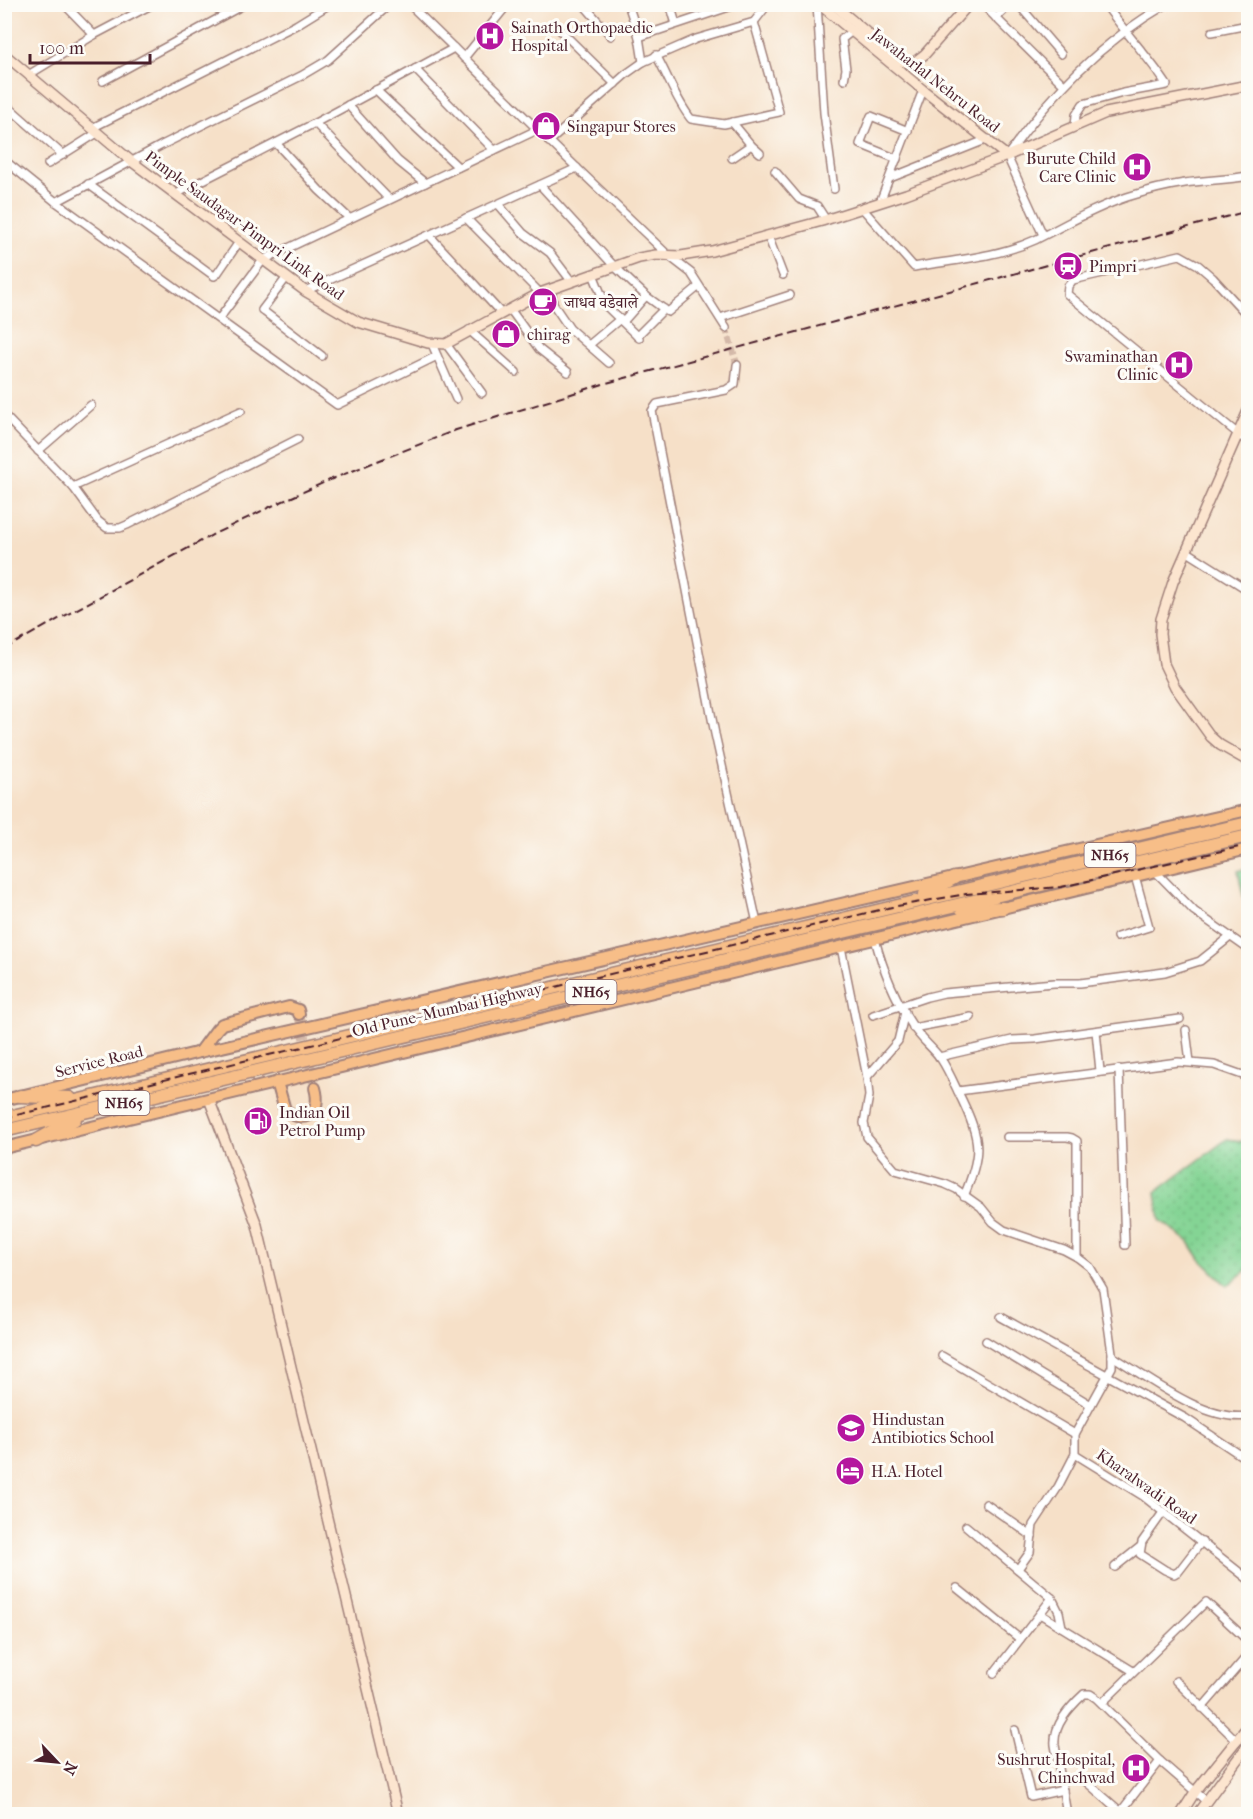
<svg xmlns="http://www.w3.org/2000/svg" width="1253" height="1819" viewBox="0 0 1253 1819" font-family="'IM FELL French Canon','Noto Serif Devanagari',serif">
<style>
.park{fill:url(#park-dots);stroke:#677a60;stroke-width:1.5}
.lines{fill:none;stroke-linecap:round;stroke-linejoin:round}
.street-tunnel{stroke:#d4b9a9;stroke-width:7;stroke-dasharray:7 3.5;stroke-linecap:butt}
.primary-tunnel{stroke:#d4b9a9;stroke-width:10;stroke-dasharray:10 5;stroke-linecap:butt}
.street-casing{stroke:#a0807a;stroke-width:10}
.secondary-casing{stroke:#a0807a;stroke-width:12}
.primary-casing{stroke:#a0807a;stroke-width:14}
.highway-casing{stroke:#a0807a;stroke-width:15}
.street{stroke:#fff;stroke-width:7}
.secondary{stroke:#fce5cf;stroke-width:9}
.primary{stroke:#f7be88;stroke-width:10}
.highway{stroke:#f7be88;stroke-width:12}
.rail{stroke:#4a1f2b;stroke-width:2;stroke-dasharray:9 4.5;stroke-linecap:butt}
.labels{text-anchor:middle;stroke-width:6;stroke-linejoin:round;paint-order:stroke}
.shield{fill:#fdfcf7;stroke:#806168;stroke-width:1.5}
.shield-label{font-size:15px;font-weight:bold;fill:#4a1f2b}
.poi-label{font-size:16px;fill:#4a1f2b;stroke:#fdfcf7;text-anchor:start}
.street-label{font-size:16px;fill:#4a1f2b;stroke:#fdfcf7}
</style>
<defs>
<pattern id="park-dots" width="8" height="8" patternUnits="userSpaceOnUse" patternTransform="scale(1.5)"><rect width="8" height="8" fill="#84d494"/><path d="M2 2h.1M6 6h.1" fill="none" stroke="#74b680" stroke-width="1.8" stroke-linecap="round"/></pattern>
</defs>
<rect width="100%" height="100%" fill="#fdfcf7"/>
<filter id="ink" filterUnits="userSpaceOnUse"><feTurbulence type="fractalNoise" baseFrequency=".0167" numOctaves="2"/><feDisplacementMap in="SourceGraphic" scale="12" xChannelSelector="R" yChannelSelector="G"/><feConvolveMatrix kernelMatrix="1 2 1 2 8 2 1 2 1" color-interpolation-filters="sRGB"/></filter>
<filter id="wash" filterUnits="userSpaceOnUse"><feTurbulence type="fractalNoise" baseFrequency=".008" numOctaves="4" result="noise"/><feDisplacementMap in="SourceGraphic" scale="24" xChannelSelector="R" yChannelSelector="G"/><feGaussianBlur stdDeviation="1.35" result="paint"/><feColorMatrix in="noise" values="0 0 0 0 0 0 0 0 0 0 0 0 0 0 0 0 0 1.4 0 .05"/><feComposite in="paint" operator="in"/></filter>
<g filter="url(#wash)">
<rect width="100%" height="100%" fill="#f6e0c8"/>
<g class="park">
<path d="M1248 868V906L1245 904 1238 871Z"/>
<path d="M1227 1139 1248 1142V1269L1227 1286 1200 1259 1189 1242 1160 1220 1156 1192Z"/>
</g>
</g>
<g filter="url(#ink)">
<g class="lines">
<path class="street-tunnel" d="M726 328 737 365"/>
<path class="primary-tunnel" d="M299 1014 315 1088"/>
<g class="street-casing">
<g id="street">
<path d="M64 4 94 35"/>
<path d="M409 4 577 168 669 256 691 273 726 328"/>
<path d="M583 4 611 36"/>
<path d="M628 4 639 37 643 62"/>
<path d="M670 4 676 24"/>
<path d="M817 4 824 113 834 189"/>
<path d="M982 4 1064 85"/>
<path d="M1018 4 1061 54"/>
<path d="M996 18 1011 4"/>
<path d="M561 31 615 84"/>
<path d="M1212 32 1248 25"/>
<path d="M639 37 738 4"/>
<path d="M656 55C668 76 676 100 691 119L724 124 779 112 754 22"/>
<path d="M464 58 508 4"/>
<path d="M415 69 494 150"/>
<path d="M30 74 94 35 153 4"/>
<path d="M844 80 846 69 842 39 852 31"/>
<path d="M103 81 245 4"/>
<path d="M376 90 458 167"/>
<path d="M4 103 63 155"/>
<path d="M348 105 398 161 425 183"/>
<path d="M315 123 389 199"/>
<path d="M1075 126 1076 115 1083 104 1123 93 1167 85C1148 56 1125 33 1105 4"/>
<path d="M92 128 296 25 330 4"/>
<path d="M549 142 626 74 643 62 696 39 754 22 768 4"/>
<path d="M276 143 319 190 349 218"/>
<path d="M751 145 760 153"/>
<path d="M732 158 751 145 732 122"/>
<path d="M897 159 860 144 871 116 908 131"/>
<path d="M4 160 56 202 337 405 437 356"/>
<path d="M48 164 97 133"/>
<path d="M775 171 799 199 817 206 826 220"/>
<path d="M890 178 988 139"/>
<path d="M88 184 214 276 217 274 239 242"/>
<path d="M540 185 614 266 646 296 623 322"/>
<path d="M176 194 315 123 454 48"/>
<path d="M56 202 162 145 301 76 328 60 390 4"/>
<path d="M880 202 923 90"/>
<path d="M498 204 523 233 550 253 572 282"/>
<path d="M862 208 914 267C954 260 998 257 1035 240 1065 225 1094 208 1127 197 1146 191 1165 186 1185 183 1206 180 1227 180 1248 176"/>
<path d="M466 218 540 293"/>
<path d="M429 235 501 313"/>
<path d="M1043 235 1007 156C1051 94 1101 42 1167 4"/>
<path d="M768 236 783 275"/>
<path d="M593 274 606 306 639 338"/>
<path d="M287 277 262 310 322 356"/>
<path d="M551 289 553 304 570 329 609 363"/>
<path d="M305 291 577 168"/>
<path d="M646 296 668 312 698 287"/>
<path d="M510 309 539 349 568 372"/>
<path d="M1248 316 1213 278 1198 265 1180 255 1073 280 1068 286 1067 294 1248 442"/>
<path d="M720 318 790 295"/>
<path d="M219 319 263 260 537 130"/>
<path d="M469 330 516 372"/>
<path d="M637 336 664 309"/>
<path d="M432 344 456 399"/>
<path d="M446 344 482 393"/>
<path d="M589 345 620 319"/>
<path d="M737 365 735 384 726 390 657 404 652 411 715 734 757 923"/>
<path d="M4 415 73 487 98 521 107 528H120L127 525 298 439"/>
<path d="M38 451 91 405"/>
<path d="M73 487 241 411"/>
<path d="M1186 551 1248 590"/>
<path d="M1156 872 1194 911 1248 949"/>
<path d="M1117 937 1149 927 1135 876"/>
<path d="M875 939C883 970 896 1001 914 1028 921 1039 933 1048 941 1059 949 1071 955 1086 962 1100 981 1140 982 1154 964 1196"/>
<path d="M841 947 867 1077 869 1096 864 1123 867 1137 895 1170 945 1184 956 1189 981 1207 993 1222 1004 1230 1064 1250 1077 1257 1090 1267 1103 1289 1112 1353V1367L1075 1434V1454L1058 1487 1033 1525 1030 1552 1018 1569"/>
<path d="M873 1015 927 997 944 993 1054 983H1080L1165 972 1200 961 1230 937"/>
<path d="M913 1028 971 1017"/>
<path d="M1186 1030 1190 1062"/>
<path d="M1096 1031 1100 1071"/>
<path d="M939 1057 1012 1040 1035 1039 1180 1019"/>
<path d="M1119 1069 1125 1245"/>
<path d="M867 1077 898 1041 905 1012"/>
<path d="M958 1091 1178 1062 1214 1065 1248 1077"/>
<path d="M1007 1137H1067L1072 1138 1077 1141V1257"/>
<path d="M1001 1317 1185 1418 1248 1460"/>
<path d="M986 1341 1091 1405"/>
<path d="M942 1356 1075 1434"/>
<path d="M1112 1356C1149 1378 1204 1422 1248 1416"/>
<path d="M1075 1454 1143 1496 1248 1579"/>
<path d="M986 1504 1032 1536"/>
<path d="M1164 1511 1142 1542 1140 1554 1165 1570 1174 1574 1179 1571 1202 1541"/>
<path d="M966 1526 1052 1598 1059 1612 1062 1627"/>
<path d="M1115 1567 1140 1547"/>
<path d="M957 1588 1020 1639"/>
<path d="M1040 1614 1133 1671"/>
<path d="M994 1673 1052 1598"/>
<path d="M1176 1681 1237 1741"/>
<path d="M1102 1703 1206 1602 1248 1641"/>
<path d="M1202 1708 1248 1655"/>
<path d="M1015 1730 1031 1797 1063 1790"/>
<path d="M1083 1779 1121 1812"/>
<path d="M1067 1814 1055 1745C1053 1725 1070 1707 1084 1694H1090L1096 1698 1160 1761 1206 1801"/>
<path d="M1119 1814 1160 1761"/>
</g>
</g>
<g class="secondary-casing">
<g id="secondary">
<path d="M819 4 923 90 1007 156"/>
<path d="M833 4 900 61 912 64 925 54 969 4"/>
<path d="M4 54 131 161 305 291 358 322 428 343 446 344 540 293 639 258 656 255 681 256 712 251 822 221 906 194 1007 156 1106 113 1248 85"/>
<path d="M1248 411 1173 582 1161 619 1160 634 1164 664 1175 687 1211 737 1220 745 1248 761"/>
<path d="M209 1099 257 1225 398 1814"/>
<path d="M1181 1814 1195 1792 1248 1726"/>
<path d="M1197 1814 1248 1745"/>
</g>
</g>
<g class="primary-casing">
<g id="primary">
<path d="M200 1052 217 1029 222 1024 289 1007 298 1010 299 1014"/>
<path d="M277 1082 285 1110C307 1126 322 1112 315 1088"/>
<path d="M4 1100 200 1052 1248 810"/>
<path d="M4 1148 1248 849"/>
</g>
</g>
<g class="highway-casing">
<g id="highway">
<path d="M925 894 954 878"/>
<path d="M962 909 1003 908"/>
<path d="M20 1096 70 1098"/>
<path d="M4 1118 1248 823"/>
<path d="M4 1131 1248 836"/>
<path d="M36 1141 75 1119"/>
</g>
</g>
<use href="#street" class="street"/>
<use href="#secondary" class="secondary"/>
<use href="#primary" class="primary"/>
<use href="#highway" class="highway"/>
<g class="rail">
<path d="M4 649 214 534 272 506 332 479 456 430 603 384 1248 211"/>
<path d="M4 1118 892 907 966 894 1061 887 1248 845"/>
</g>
</g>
</g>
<defs>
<g id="hospital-disc" transform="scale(1.5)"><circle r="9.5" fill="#b5179e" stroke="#fdfcf7"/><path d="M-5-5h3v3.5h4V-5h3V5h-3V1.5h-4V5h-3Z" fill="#fff"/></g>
<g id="shop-disc" transform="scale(1.5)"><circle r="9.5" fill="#b5179e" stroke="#fdfcf7"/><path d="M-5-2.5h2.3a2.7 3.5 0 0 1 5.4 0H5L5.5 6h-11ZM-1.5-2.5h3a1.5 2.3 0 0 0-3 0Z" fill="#fff"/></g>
<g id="station-disc" transform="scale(1.5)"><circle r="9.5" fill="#b5179e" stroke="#fdfcf7"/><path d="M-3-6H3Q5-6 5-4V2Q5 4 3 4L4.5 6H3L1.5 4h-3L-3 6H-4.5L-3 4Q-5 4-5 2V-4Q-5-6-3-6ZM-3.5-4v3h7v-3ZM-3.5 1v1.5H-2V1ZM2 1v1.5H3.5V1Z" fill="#fff"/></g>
<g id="cafe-disc" transform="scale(1.5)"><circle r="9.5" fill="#b5179e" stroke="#fdfcf7"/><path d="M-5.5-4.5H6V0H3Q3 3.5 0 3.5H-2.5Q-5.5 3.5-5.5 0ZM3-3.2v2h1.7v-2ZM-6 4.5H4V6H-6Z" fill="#fff"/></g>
<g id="fuel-disc" transform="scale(1.5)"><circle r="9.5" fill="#b5179e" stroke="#fdfcf7"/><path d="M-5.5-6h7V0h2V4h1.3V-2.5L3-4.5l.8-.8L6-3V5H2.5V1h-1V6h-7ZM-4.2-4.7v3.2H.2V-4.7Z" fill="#fff"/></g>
<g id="school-disc" transform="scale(1.5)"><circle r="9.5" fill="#b5179e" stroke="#fdfcf7"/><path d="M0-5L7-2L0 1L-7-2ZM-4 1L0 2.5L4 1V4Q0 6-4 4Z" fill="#fff"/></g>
<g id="hotel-disc" transform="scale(1.5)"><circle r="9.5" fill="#b5179e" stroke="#fdfcf7"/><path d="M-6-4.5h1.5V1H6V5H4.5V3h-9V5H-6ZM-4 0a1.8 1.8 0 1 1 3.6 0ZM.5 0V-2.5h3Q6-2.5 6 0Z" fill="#fff"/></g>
</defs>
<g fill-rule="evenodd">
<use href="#hospital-disc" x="490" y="36"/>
<use href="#shop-disc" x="546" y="126"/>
<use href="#hospital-disc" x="1137" y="167"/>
<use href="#station-disc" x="1068" y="266"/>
<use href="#cafe-disc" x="543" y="302"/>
<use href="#shop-disc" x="506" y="334"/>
<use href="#hospital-disc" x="1179" y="365"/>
<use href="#fuel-disc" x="258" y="1121"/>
<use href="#school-disc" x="851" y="1428"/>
<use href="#hotel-disc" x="850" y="1471"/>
<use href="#hospital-disc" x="1136" y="1768"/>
</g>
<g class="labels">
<g class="shield">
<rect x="1084.5" y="843" width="51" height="24" rx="4.5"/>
<rect x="565.5" y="980" width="51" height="24" rx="4.5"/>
<rect x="98.5" y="1091" width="51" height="24" rx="4.5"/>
</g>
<g class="shield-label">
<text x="1110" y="860">NH65</text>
<text x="591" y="997">NH65</text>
<text x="124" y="1108">NH65</text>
</g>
<g class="poi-label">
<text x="511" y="33">Sainath Orthopaedic<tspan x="511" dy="18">Hospital</tspan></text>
<text x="567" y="132">Singapur Stores</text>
<text x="1116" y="164" text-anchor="end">Burute Child<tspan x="1116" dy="18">Care Clinic</tspan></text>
<text x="1089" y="272">Pimpri</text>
<text x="564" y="308">जाधव वडेवाले</text>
<text x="527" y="340">chirag</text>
<text x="1158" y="362" text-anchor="end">Swaminathan<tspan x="1158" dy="18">Clinic</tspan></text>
<text x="279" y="1118">Indian Oil<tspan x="279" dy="18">Petrol Pump</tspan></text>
<text x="872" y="1425">Hindustan<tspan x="872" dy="18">Antibiotics School</tspan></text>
<text x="871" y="1477">H.A. Hotel</text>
<text x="1115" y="1765" text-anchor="end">Sushrut Hospital,<tspan x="1115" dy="18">Chinchwad</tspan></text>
</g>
<g class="street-label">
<text transform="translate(936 80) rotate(38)" y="6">Jawaharlal Nehru Road</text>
<text transform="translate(245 225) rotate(36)" y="6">Pimple Saudagar-Pimpri Link Road</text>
<text transform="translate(447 1009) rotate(-13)" y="6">Old Pune–Mumbai Highway</text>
<text transform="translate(99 1061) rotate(-14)" y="6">Service Road</text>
<text transform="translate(1147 1486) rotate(35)" y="6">Kharalwadi Road</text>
</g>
</g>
<rect width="1253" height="1819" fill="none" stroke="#fdfcf7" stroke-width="24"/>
<g transform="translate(57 1762) rotate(116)" stroke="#fdfcf7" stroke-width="4.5" paint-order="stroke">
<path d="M0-4.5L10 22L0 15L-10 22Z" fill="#4a1f2b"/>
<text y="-9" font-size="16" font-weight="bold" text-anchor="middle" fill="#4a1f2b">N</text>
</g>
<path d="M30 54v9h120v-9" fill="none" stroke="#4a1f2b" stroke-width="3"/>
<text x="39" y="54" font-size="18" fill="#4a1f2b" stroke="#fdfcf7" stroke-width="4.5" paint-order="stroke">100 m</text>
</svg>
